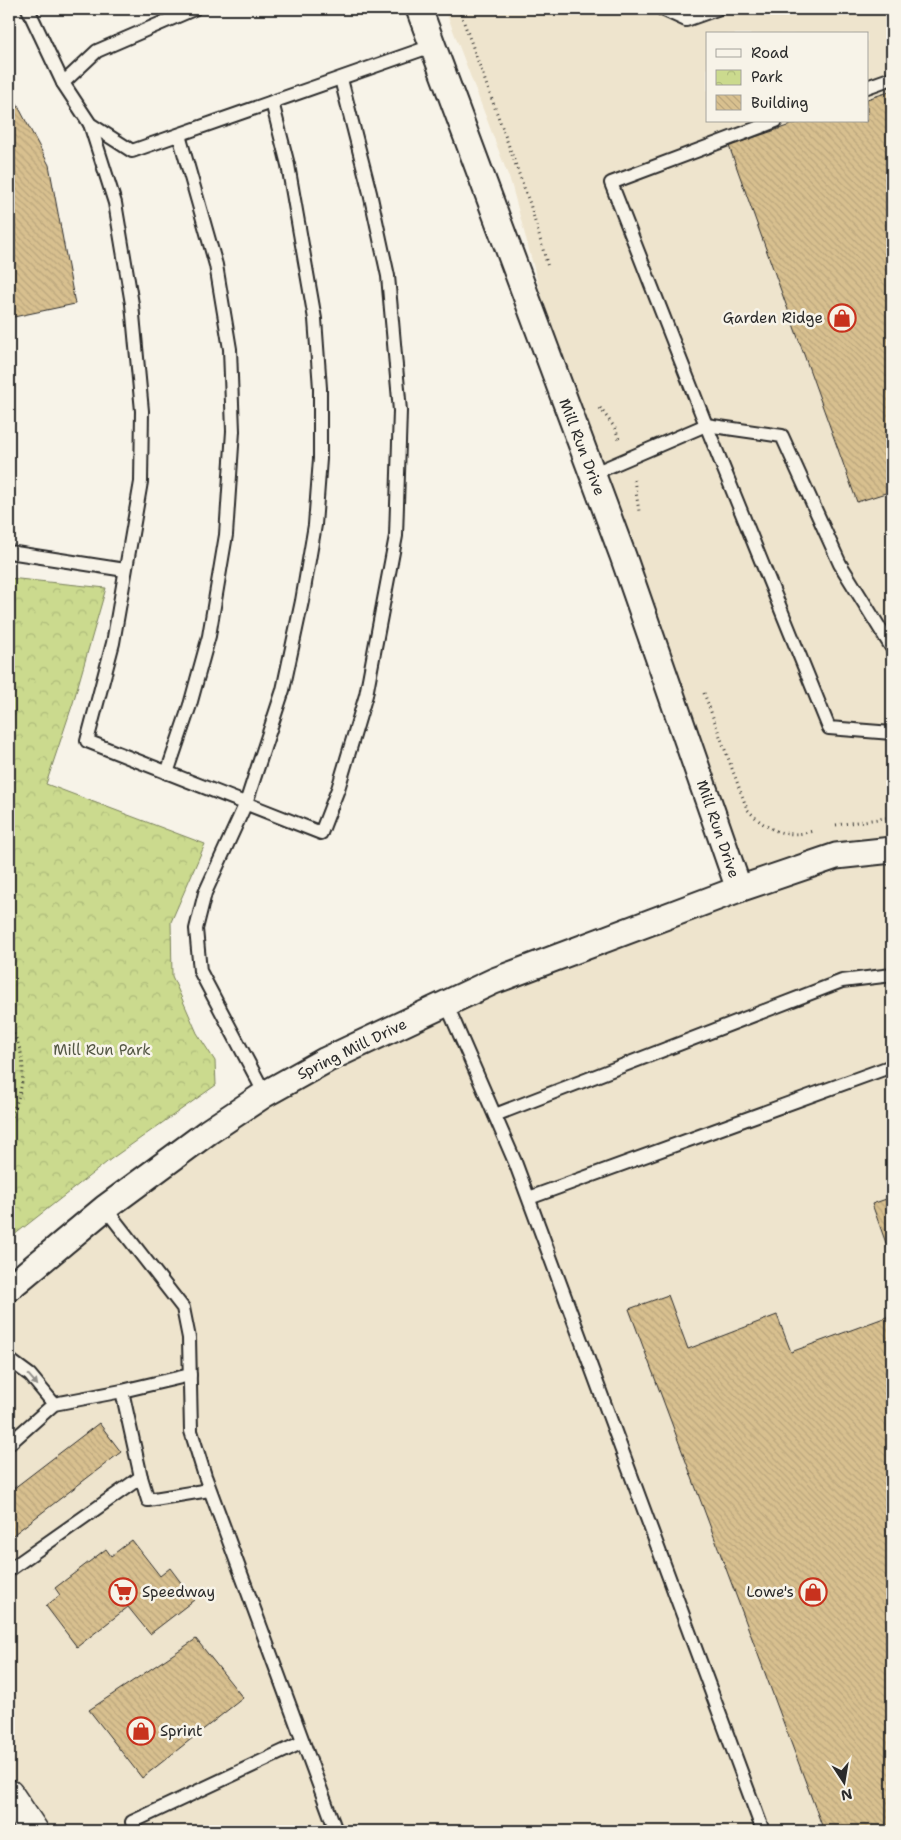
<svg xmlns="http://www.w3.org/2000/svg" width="901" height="1840" viewBox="0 0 901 1840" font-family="'Shantell Sans',sans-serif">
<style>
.built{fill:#eee4cd;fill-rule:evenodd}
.park{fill:url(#park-crowns);stroke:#7b825c}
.building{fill:url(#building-back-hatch);stroke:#2b2b2b}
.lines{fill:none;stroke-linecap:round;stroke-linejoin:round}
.lane-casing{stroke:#2b2b2b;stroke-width:16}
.street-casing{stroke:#2b2b2b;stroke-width:29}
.primary-casing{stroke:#2b2b2b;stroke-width:31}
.path{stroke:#2b2b2b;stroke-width:3;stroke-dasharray:1 4;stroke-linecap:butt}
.lane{stroke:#f7f3e8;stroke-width:12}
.street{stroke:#f7f3e8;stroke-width:25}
.primary{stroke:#f7f3e8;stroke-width:28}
.oneway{fill:#918f8a}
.labels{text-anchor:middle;stroke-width:5;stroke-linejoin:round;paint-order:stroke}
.poi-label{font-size:15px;fill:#2b2b2b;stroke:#f7f3e8;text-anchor:end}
.street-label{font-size:15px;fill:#2b2b2b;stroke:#f7f3e8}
.park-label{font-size:15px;fill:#535744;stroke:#f7f3e8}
</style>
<defs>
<pattern id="park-crowns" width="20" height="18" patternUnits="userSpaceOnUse" patternTransform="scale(1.25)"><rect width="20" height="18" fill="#cbda8e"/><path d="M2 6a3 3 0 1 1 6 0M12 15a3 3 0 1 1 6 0" fill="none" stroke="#aebb7b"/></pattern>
<pattern id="building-back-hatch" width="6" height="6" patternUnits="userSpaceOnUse" patternTransform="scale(1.25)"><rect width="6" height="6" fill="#d8c08f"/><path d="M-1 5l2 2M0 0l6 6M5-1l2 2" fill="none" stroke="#baa57c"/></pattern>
</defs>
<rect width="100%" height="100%" fill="#f7f3e8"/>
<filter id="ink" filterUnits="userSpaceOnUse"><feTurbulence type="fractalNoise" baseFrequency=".02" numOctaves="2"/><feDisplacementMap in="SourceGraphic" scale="10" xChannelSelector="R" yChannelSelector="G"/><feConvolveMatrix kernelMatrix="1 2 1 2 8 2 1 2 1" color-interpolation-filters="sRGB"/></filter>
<g filter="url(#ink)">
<path class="built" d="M445 9H892V1831H9V1288L326 1060 739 888 581 443 511 183ZM707 34H867V121H707Z"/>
<path class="park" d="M9 578 106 588 73 703 46 784 205 844 171 922 172 976 197 1033 215 1061 216 1085 111 1159 9 1239Z"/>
<g class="building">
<path d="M9 89 49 165 75 304 9 318Z"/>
<path d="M892 91V491L857 502 729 146 802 121H867V99Z"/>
<path d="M892 1197V1260L872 1204Z"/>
<path d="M668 1295 688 1349 777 1315 791 1352 892 1315V1831H824L629 1309Z"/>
<path d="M99 1423 121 1452 9 1538V1492Z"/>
<path d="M132 1540 160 1576 170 1568 194 1600 150 1634 128 1607 77 1647 46 1606 60 1595 55 1588 106 1549 111 1556Z"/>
<path d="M196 1639 243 1698 142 1778 89 1710Z"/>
</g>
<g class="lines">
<g class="lane-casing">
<g id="lane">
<path d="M28 9 63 83"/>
<path d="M194 9 97 51 63 83 90 124 132 151 432 46"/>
<path d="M662 9 686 20 717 9"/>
<path d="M867 87 892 78"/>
<path d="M776 121 611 183 706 425 829 728 892 733"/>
<path d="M90 124 115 203 132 304 142 411 141 482 113 643 87 741 321 833 338 789 366 695 396 536 400 411 388 276 370 193 341 79"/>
<path d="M592 474 706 425 782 436 840 564 892 648"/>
<path d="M9 552 125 570"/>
<path d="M167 773 190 705 209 636 226 535 233 431 230 349 216 265 179 135"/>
<path d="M446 1003 515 1162 763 1831"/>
<path d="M265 1094 200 971 196 929 205 893 246 803 283 690 302 601 315 525 320 459V388L315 319 288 165 272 102"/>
<path d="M495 1115 842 981 892 975"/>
<path d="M529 1198 892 1066"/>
<path d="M105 1208 183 1308 189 1338 191 1431 205 1476 336 1831"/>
<path d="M9 1361H11L30 1375 54 1404"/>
<path d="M190 1375 122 1391 141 1477 148 1500 209 1490"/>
<path d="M9 1444 54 1404 122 1391"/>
<path d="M9 1570 141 1477"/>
<path d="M132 1822 303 1742"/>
</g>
</g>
<g class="street-casing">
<g id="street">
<path d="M419 9 623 556 739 889"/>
<path d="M9 1288 105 1208 208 1132 265 1094 326 1060 494 981 739 889 836 856 892 850"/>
</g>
</g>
<g class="primary-casing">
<path id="primary" d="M9 1794 34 1831"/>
</g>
<g class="path">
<path d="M459 9 530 204 548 267"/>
<path d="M600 408 615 428 619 439"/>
<path d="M634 480 639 511"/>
<path d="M704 693 747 809C766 830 785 839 813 831"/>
<path d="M836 825 892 817"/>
<path d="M9 1025C29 1059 26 1085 9 1120"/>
</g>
<use href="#lane" class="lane"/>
<use href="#street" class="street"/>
<use href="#primary" class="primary"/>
</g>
<defs><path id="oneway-solid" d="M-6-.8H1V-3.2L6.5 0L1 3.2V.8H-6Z" transform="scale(1.25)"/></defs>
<use class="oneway" href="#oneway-solid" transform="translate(33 1380) rotate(49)"/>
</g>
<defs>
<g id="shop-ring" transform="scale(1.4375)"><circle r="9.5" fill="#f7f3e8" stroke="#c8321e" stroke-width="1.5"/><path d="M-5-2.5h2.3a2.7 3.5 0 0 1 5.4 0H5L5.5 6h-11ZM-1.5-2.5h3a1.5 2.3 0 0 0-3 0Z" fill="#c8321e"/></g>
<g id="supermarket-ring" transform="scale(1.4375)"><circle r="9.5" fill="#f7f3e8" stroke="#c8321e" stroke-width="1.5"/><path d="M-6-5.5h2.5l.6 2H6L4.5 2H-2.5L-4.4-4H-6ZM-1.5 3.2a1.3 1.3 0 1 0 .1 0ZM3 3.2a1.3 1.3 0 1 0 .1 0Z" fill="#c8321e"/></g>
</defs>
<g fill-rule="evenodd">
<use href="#shop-ring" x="842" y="318"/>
<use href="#supermarket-ring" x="123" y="1592"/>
<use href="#shop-ring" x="813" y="1592"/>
<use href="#shop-ring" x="141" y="1731"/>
</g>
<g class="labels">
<g class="poi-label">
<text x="823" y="323">Garden Ridge</text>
<text x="142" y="1597" text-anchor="start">Speedway</text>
<text x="794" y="1597">Lowe's</text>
<text x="160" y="1736" text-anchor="start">Sprint</text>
</g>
<g class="street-label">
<text transform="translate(582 447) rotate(69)" y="5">Mill Run Drive</text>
<text transform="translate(718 829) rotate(71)" y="5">Mill Run Drive</text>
<text transform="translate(352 1049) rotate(-26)" y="5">Spring Mill Drive</text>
</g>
<g class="park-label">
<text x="102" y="1055">Mill Run Park</text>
</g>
</g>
<rect width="901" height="1840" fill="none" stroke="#f7f3e8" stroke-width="30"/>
<rect x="15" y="15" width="871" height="1810" fill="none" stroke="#2b2b2b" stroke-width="2" filter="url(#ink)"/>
<rect x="706" y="32" width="162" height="90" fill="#f7f3e8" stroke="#a5a39c"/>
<rect x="716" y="49" width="25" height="8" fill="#f7f3e8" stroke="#a5a39c"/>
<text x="751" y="58" font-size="15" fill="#2b2b2b">Road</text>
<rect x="716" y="70" width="25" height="15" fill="url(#park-crowns)" stroke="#a5a39c"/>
<text x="751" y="82" font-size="15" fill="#2b2b2b">Park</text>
<rect x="716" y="95" width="25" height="15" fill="url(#building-back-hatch)" stroke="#a5a39c"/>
<text x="751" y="108" font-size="15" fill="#2b2b2b">Building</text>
<g transform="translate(844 1782) rotate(168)" stroke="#f7f3e8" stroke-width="4" paint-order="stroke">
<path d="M0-4L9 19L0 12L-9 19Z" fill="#2b2b2b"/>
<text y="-8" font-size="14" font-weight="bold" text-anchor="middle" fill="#2b2b2b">N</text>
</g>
</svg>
